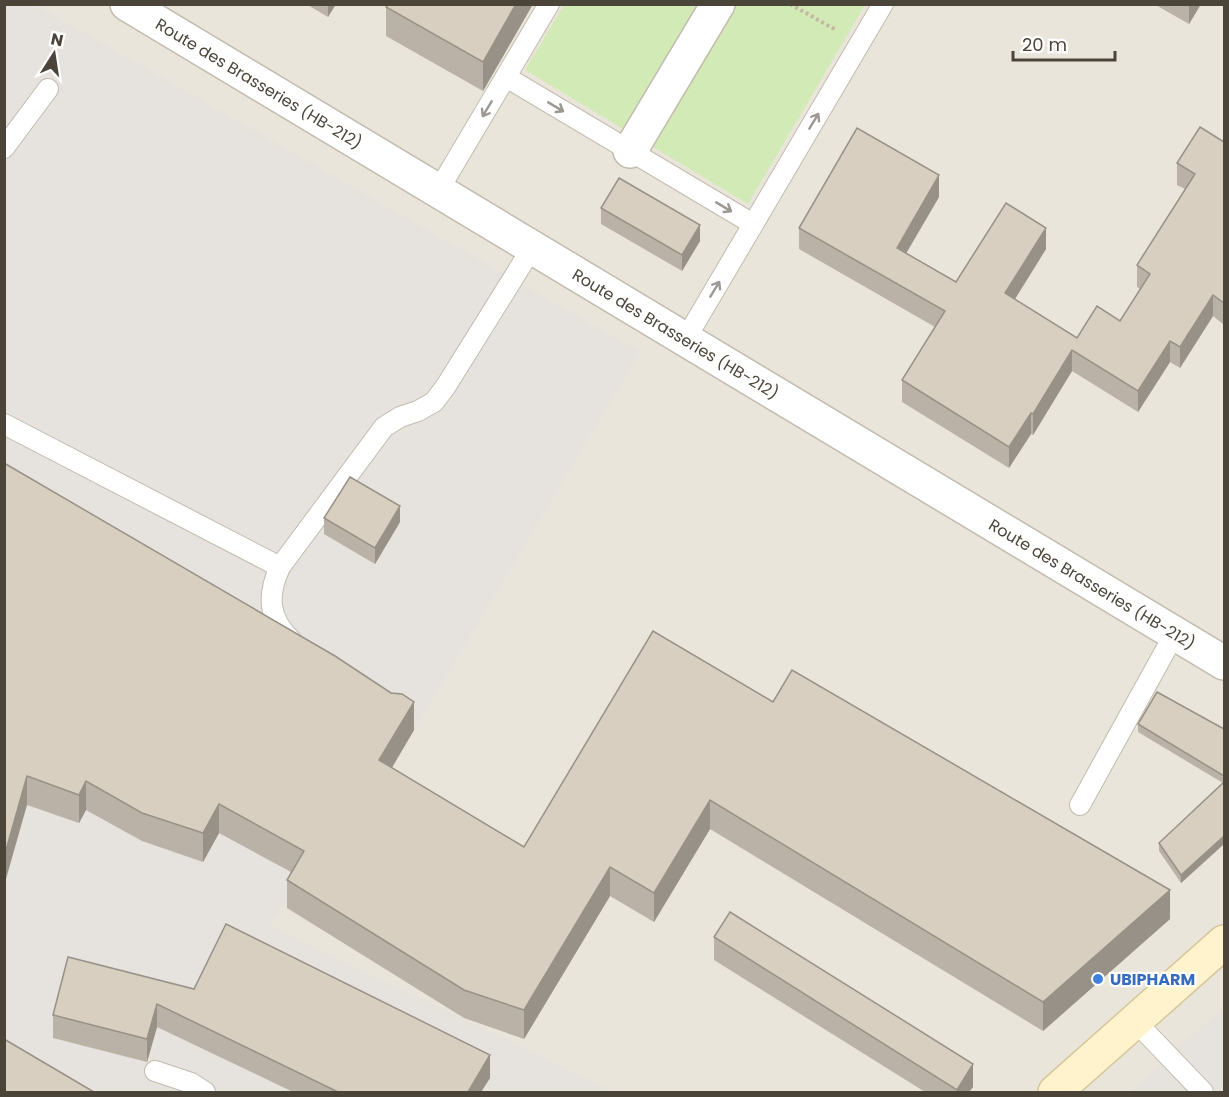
<svg xmlns="http://www.w3.org/2000/svg" width="1229" height="1097" viewBox="0 0 1229 1097" font-family="Poppins,sans-serif">
<style>
.residential{fill:#eae5da}
.industrial{fill:#e6e2dd}
.green{fill:#d2eab5}
.lines{fill:none;stroke-linecap:round;stroke-linejoin:round}
.lane-casing{stroke:#c2bbae;stroke-width:22}
.street-casing{stroke:#c2bbae;stroke-width:36}
.secondary-casing{stroke:#d6c79b;stroke-width:36}
.path{stroke:#c4b79f;stroke-width:4;stroke-dasharray:3 3;stroke-linecap:butt}
.lane{stroke:#fff;stroke-width:20}
.street{stroke:#fff;stroke-width:33}
.secondary{stroke:#fff3cd;stroke-width:33}
.wall{fill:#bab2a6}
.shaded-wall{fill:#979187}
.building{fill:#d8cfc1;stroke:#979187;stroke-width:1.5}
.oneway{stroke:#9c9892}
.shop-dot{fill:#3f7fe0;stroke:#fff;stroke-width:2}
.labels{text-anchor:middle;stroke-width:4.5;stroke-linejoin:round;paint-order:stroke}
.street-label{font-size:16px;fill:#4b4439;stroke:#fff}
.shop-label{font-size:16px;font-weight:bold;fill:#366cbe;stroke:#fff;text-anchor:start}
</style>
<rect width="100%" height="100%" fill="#f6f3ec"/>
<rect class="residential" x="5" y="5" width="1219" height="1087"/>
<g class="industrial">
<path d="M34 4 640 352 343 849 324 838 270 926 615 1092H5L4 5Z"/>
<path d="M1224 1007V1092H1129Z"/>
</g>
<path class="green" d="M564 5H865L748 204 525 70Z"/>
<g class="lines">
<g class="lane-casing">
<g id="lane">
<path d="M506 77 753 224"/>
<path d="M4 148 48 89"/>
<path d="M438 191 549 4"/>
<path d="M685 340 883 4"/>
<path d="M4 424 280 567"/>
<path d="M291 640C268 618 267 595 280 567L384 427 400 417 418 411 434 402 446 386 532 248"/>
<path d="M1080 805 1175 633"/>
<path d="M1135 1021 1203 1092"/>
<path d="M155 1071 191 1083 205 1092"/>
</g>
</g>
<g class="street-casing">
<g id="street">
<path id="s1" d="M127 4 1224 663"/>
<path d="M630 151 718 4"/>
</g>
</g>
<g class="secondary-casing">
<path id="secondary" d="M1055 1092 1224 942"/>
</g>
<path class="path" d="M790 4 836 30"/>
<use href="#lane" class="lane"/>
<use href="#street" class="street"/>
<use href="#secondary" class="secondary"/>
</g>
<g class="wall">
<path d="M306 4H336L328 17Z"/>
<path d="M387 4H533L483 91 386 36V7Z"/>
<path d="M1154 4H1201L1189 24Z"/>
<path d="M1224 142V325L1213 316 1180 368 1170 362 1138 412 1072 371 1033 435 1031 434 1009 468 902 402V380L935 327 799 249V228L939 197 906 253 956 282 1046 249 1015 299 1077 338 1120 321 1140 289 1137 287V265L1185 189 1177 185V163Z"/>
<path d="M601 208 700 241 682 271 601 224Z"/>
<path d="M4 463 414 730 392 768 524 847 773 702 1170 919 1043 1031 710 829 654 922 610 896 524 1039 464 1018 287 908V880L291 872 219 833 203 862 142 841 86 810 79 823 27 805Z"/>
<path d="M324 518 400 522 375 564 324 534Z"/>
<path d="M1138 724 1224 729V844L1181 883 1159 851V843L1223 783 1138 732Z"/>
<path d="M714 937 973 1087 969 1092H925L714 960Z"/>
<path d="M68 957 490 1078 481 1092H293L157 1027 147 1062 53 1038V1015Z"/>
</g>
<g class="shaded-wall">
<path d="M328 4H336L328 17Z"/>
<path d="M516 4H533L483 91V62Z"/>
<path d="M1189 4H1201L1189 24Z"/>
<path d="M939 175V197L897 269V248Z"/>
<path d="M700 225V241L682 271V255Z"/>
<path d="M1046 228V249L1005 315V293Z"/>
<path d="M1213 295V316L1180 368V347Z"/>
<path d="M1170 341V362L1138 412V391Z"/>
<path d="M1072 350V371L1033 435V414Z"/>
<path d="M1031 413V434L1009 468V447Z"/>
<path d="M400 506V522L375 564V548Z"/>
<path d="M414 702V730L379 789V760Z"/>
<path d="M27 776V805L4 886V857Z"/>
<path d="M86 781V810L79 823V795Z"/>
<path d="M710 800V829L654 922V893Z"/>
<path d="M219 804V833L203 862V833Z"/>
<path d="M1224 836V844L1181 883V875Z"/>
<path d="M610 867V896L524 1039V1010Z"/>
<path d="M1170 890V919L1043 1031V1002Z"/>
<path d="M157 1004V1027L147 1062V1039Z"/>
<path d="M490 1055V1078L481 1092H468Z"/>
<path d="M973 1064V1087L969 1092H957V1090Z"/>
</g>
<g class="building">
<path d="M387 4H516L483 62 386 7Z"/>
<path d="M1200 127 1224 142V303L1213 295 1180 347 1170 341 1138 391 1072 350 1033 414 1031 413 1009 447 902 380 945 311 799 228 857 128 939 175 897 248 956 282 1006 203 1046 228 1005 293 1077 338 1097 306 1120 321 1150 274 1137 265 1195 174 1177 163Z"/>
<path d="M619 178 700 225 682 255 601 208Z"/>
<path d="M4 463 335 656 391 693 402 694 414 702 379 760 524 847 653 631 773 702 792 670 1170 890 1043 1002 710 800 654 893 610 867 524 1010 464 990 287 880 304 851 219 804 203 833 142 813 86 781 79 795 27 776 4 857Z"/>
<path d="M350 477 400 506 375 548 324 518Z"/>
<path d="M1157 692 1224 729V776L1138 724Z"/>
<path d="M1224 782V836L1181 875 1159 843Z"/>
<path d="M730 912 973 1064 957 1090 714 937Z"/>
<path d="M226 924 490 1055 468 1092H338L157 1004 147 1039 53 1015 68 957 194 989Z"/>
<path d="M4 1039 94 1092H4Z"/>
</g>
<defs><path id="oneway-shaft" d="M-6 0H5M1.5-3L5.5 0L1.5 3" fill="none" stroke-width="1.6" stroke-linecap="round" stroke-linejoin="round" transform="scale(1.5)"/></defs>
<g class="oneway">
<use href="#oneway-shaft" transform="translate(556 107) rotate(31)"/>
<use href="#oneway-shaft" transform="translate(487 109) rotate(121)"/>
<use href="#oneway-shaft" transform="translate(814 121) rotate(-59)"/>
<use href="#oneway-shaft" transform="translate(724 207) rotate(31)"/>
<use href="#oneway-shaft" transform="translate(715 289) rotate(-59)"/>
</g>
<circle class="shop-dot" cx="1098" cy="979" r="6"/>
<g class="labels">
<g class="street-label">
<text dy="6" stroke="none"><textPath href="#s1" startOffset="154">Route des Brasseries (HB-212)</textPath></text>
<text dy="6" stroke="none"><textPath href="#s1" startOffset="640">Route des Brasseries (HB-212)</textPath></text>
<text dy="6" stroke="none"><textPath href="#s1" startOffset="1126">Route des Brasseries (HB-212)</textPath></text>
</g>
<g class="shop-label">
<text x="1110" y="985">UBIPHARM</text>
</g>
</g>
<rect width="1229" height="1097" fill="none" stroke="#4b4439" stroke-width="12"/>
<g transform="translate(54 54) rotate(12)" stroke="#ffffff" stroke-width="4.5" paint-order="stroke">
<path d="M0-4.5L10 22L0 15L-10 22Z" fill="#4b4439"/>
<text y="-9" font-size="16" font-weight="bold" text-anchor="middle" fill="#4b4439">N</text>
</g>
<path d="M1013 51v9h102v-9" fill="none" stroke="#4b4439" stroke-width="3"/>
<text x="1022" y="51" font-size="18" fill="#4b4439" stroke="#ffffff" stroke-width="4.5" paint-order="stroke">20 m</text>
</svg>
